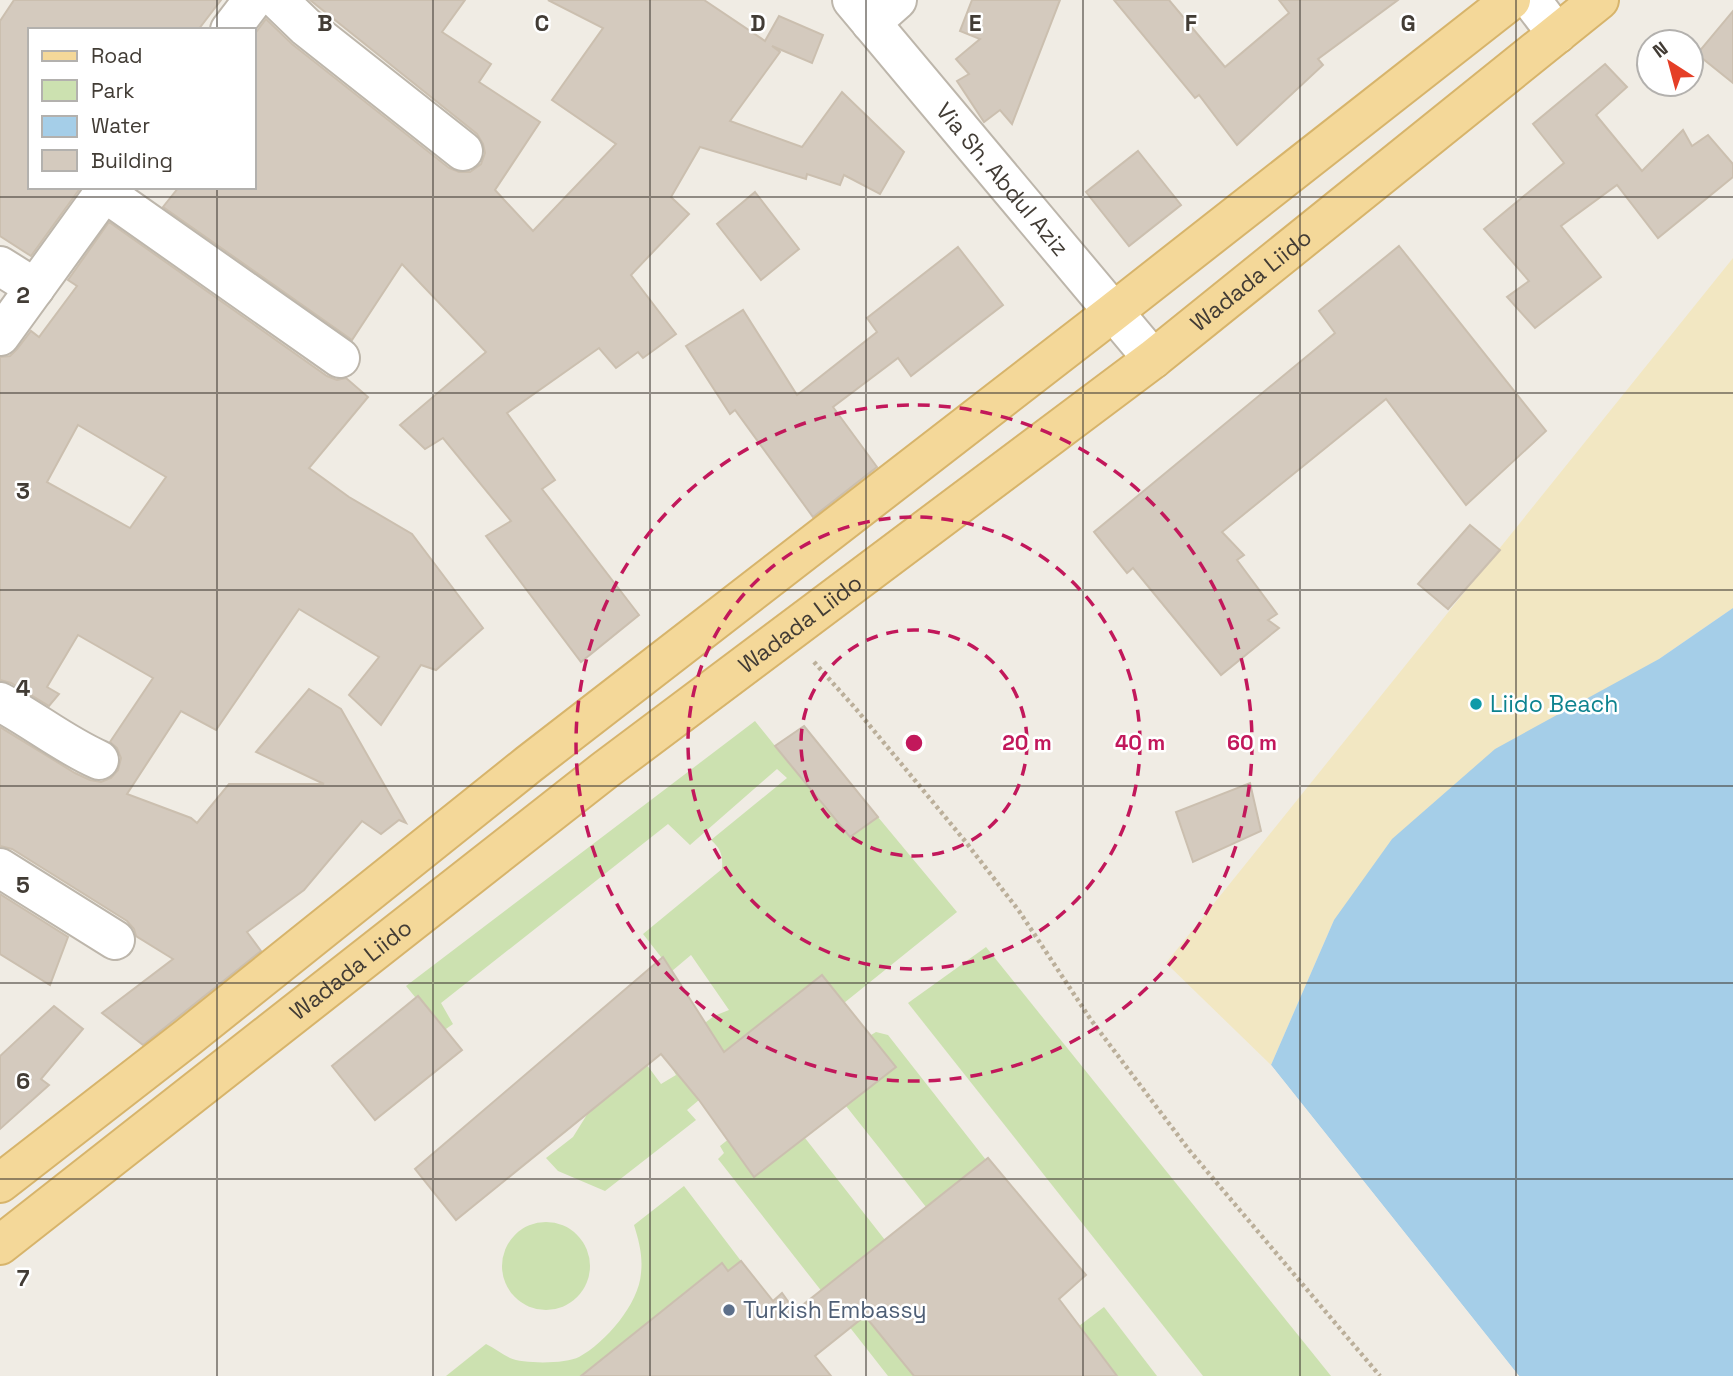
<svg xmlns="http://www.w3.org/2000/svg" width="1733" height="1376" viewBox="0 0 1733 1376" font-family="'Space Grotesk',sans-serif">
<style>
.green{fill:#cce1b0}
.sand{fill:#f2e7c2}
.water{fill:#a5cee8}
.pier{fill:#f0ece4}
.building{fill:#d4cabe;stroke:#cbbfaf;stroke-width:2;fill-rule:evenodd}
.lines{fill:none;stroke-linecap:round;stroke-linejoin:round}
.minor-casing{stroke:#bdb6ab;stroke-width:42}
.major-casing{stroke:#d7b46b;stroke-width:42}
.path{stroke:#bbaf9a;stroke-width:4.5;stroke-dasharray:3.5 3.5;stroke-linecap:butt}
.minor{stroke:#fff;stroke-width:38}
.major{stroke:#f4d899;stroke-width:38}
.grid{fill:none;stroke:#423c35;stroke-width:2;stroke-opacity:0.55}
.ring{fill:none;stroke:#c2185b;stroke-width:3.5;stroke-dasharray:12 9}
.culture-dot{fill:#0f9aa8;stroke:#fff;stroke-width:2.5}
.service-dot{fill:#5c6f8a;stroke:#fff;stroke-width:2.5}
.labels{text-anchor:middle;stroke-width:5;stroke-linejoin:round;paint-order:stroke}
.street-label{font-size:23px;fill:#423c35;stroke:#fff}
.culture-label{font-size:23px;fill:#0d838f;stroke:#fff;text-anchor:start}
.service-label{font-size:23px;fill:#4e5e75;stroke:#fff;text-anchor:start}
.grid-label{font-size:23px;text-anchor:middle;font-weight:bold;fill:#423c35;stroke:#fff;stroke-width:5;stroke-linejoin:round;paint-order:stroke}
.centre{fill:#c2185b;stroke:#fff;stroke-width:3.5}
.ring-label{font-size:21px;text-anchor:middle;font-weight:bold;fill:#c2185b;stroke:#fff;stroke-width:5;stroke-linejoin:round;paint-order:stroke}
</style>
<rect width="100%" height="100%" fill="#f0ece4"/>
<g class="green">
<path d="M755 721 826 809 853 787 957 912 844 1003 822 975 685 1082 699 1100 687 1110 696 1120 605 1191 558 1171 546 1158 573 1137 588 1113 647 1065 661 1084 676 1075 664 1054 714 1016 729 1010 691 955 672 971 643 934 722 869C723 855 721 849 711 840L787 778 777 769 690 845 668 824 441 1003 453 1024 443 1031 406 986Z"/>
<path d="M986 947 1331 1376H1203L908 1003Z"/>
<path d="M876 1032 888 1035 986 1160 926 1207 846 1106 805 1138 885 1240 914 1376H888L718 1159 724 1153 720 1146 859 1035 867 1045 874 1039 871 1035Z"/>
<path d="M684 1186 741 1261 728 1271 721 1263 647 1323 616 1364 608 1354 581 1376H446L486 1344C494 1348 502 1354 510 1358 523 1364 566 1364 579 1357 605 1343 639 1304 641 1273 643 1256 639 1241 634 1225Z"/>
<circle cx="546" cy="1266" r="44"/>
<path d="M1104 1307 1157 1376H1117L1079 1326Z"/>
</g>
<path class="sand" d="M1733 258V608L1659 659 1334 920 1271 1065 1166 963Z"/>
<path class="water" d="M1733 608V1376H1519L1271 1065 1334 920 1392 839 1495 749 1659 659Z"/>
<path class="pier" d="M1271 1065 1519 1376H1515L1268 1068Z"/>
<g class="building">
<path d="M14 0H221L198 30H30V187H81L31 256 0 236V21Z"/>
<path d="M310 0H465L442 32 491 64 479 82 540 122 495 190 533 231 616 144 552 100 603 28 548 0H704L765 41 779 16 823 35 812 63 772 46 780 52 730 121 802 147 842 92 904 152 880 194 844 175 840 185 807 174 806 179 700 147 671 197 689 214 631 275 676 334 643 358 638 352 616 368 599 348 507 413 555 480 542 489 639 615 581 662 486 536 511 521 443 438 425 449 400 425 486 352 402 264 352 340 163 207 179 187H254V35L266 19 292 44 449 168 459 172H470L481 164 485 153 483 144 477 134Z"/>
<path d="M972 0H1060L1012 124 1000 110 984 122 957 81 969 74 956 59 980 39 960 31Z"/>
<path d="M1114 0H1169L1225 67 1289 13 1279 0H1398L1318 59 1323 65 1237 145 1199 95 1195 98Z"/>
<path d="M1733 11V83L1697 54Z"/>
<path d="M1605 64 1627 87 1596 115 1642 171 1683 130 1692 146 1708 135 1733 164V177L1658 238 1617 185 1561 226 1601 277 1535 328 1507 297 1529 281 1484 229 1564 163 1533 124Z"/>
<path d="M1138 151 1181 205 1129 246 1086 192Z"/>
<path d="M755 192 799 249 761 280 717 224Z"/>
<path d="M109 222 327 376 337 380 346 378 368 397 309 468 349 497 412 534 483 628 436 670 421 665 381 725 349 695 379 657 299 609 216 730 181 711 127 794 191 818 197 823 229 784H324L256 752 309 689 341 709 406 823 399 820 381 834 362 821 304 890 247 932 261 951 143 1045 102 1013 173 959 136 936 134 929 127 921 12 849 0 846V727L75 773 90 780 101 782 111 778 118 770 121 758 117 748 110 742 153 678 78 635 47 687 59 694 49 706 11 683 0 680V357L10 356 17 349 31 331 39 337 77 286 68 280ZM78 425 166 477 130 528 47 482Z"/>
<path d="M1399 246 1546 431 1466 505 1386 399 1222 532 1244 555 1237 560 1277 614 1268 620 1279 628 1221 675 1133 568 1127 573 1094 532 1335 333 1319 311Z"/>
<path d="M958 247 1003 305 911 376 898 358 833 407 877 467 813 517 735 410 730 414 686 346 743 310 797 395 877 332 867 318Z"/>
<path d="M1470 525 1500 550 1448 609 1418 584Z"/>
<path d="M804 726 878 817 850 837 775 746Z"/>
<path d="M1250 783 1261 831 1193 862 1176 812Z"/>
<path d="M0 894 68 937 50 985 0 954Z"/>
<path d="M663 957 724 1052 822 975 896 1067 754 1177 699 1100 661 1054 456 1220 415 1169Z"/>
<path d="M418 996 462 1050 375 1120 332 1066Z"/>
<path d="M54 1006 83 1029 41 1079 49 1085 0 1129V1056Z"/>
<path d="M988 1158 1086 1275 1059 1299 1117 1376H914L865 1316 815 1356 831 1376H581L722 1263 728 1271 741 1261 773 1301 782 1293 795 1311Z"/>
</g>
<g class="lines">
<g class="minor-casing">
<g id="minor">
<path d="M278 0 306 27 463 151"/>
<path id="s1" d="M852 0 1153 359"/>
<path d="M1531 0 1557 34"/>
<path d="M871 23 897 0"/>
<path d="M230 30 253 0"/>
<path d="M104 192 340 358"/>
<path d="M0 266 35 288"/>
<path d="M0 336 108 187"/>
<path d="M0 702C34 720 63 744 99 760"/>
<path d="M0 868 115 940"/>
</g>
</g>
<g class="major-casing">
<g id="major">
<path d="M0 1183 188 1037 529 764 1112 313 1511 0"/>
<path id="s2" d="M0 1245 605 770 1153 359 1599 0"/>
</g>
</g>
<path class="path" d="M814 662 856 709 965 841 1019 911 1091 1020 1189 1150 1380 1376"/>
<use href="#minor" class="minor"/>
<use href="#major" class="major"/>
</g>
<path class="grid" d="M217 0V30M433 0V1376M650 0V1376M866 0V1376M1083 0V1376M1300 0V1376M1516 0V1376M217 187V1376M0 197H1733M0 393H1733M0 590H1733M0 786H1733M0 983H1733M0 1179H1733"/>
<g class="ring">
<circle cx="914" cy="743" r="113"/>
<circle cx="914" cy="743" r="226"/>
<circle cx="914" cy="743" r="338"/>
</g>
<circle class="culture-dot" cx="1476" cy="704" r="7"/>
<circle class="service-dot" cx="729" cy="1310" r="7"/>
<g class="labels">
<g class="street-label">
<text dy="8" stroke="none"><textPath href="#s1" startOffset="234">Via Sh. Abdul Aziz</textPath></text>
<text dy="8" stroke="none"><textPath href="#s2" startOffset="1580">Wadada Liido</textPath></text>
<text dy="8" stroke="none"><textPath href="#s2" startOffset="1013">Wadada Liido</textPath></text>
<text dy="8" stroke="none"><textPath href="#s2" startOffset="446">Wadada Liido</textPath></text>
</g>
<g class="culture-label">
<text x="1490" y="712">Liido Beach</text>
</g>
<g class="service-label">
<text x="743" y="1318">Turkish Embassy</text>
</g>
</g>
<g class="grid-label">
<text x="325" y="31">B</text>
<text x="542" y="31">C</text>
<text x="758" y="31">D</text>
<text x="975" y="31">E</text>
<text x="1191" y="31">F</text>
<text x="1408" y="31">G</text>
<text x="23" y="303">2</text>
<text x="23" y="499">3</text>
<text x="23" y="696">4</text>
<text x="23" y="893">5</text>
<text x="23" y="1089">6</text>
<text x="23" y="1286">7</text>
</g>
<circle cx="914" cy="743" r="10" class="centre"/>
<g class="ring-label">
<text x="1027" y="750">20 m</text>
<text x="1140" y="750">40 m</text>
<text x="1252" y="750">60 m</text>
</g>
<rect x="28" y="28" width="228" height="161" fill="#ffffff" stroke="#b3b1ae" stroke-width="2"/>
<rect x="42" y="51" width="35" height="10" fill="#f4d899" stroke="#b3b1ae" stroke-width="2"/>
<text x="91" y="63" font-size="21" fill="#423c35">Road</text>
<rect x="42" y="80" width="35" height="21" fill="#cce1b0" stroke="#b3b1ae" stroke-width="2"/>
<text x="91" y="98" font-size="21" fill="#423c35">Park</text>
<rect x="42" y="116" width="35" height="21" fill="#a5cee8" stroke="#b3b1ae" stroke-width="2"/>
<text x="91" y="133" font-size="21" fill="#423c35">Water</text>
<rect x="42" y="150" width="35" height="21" fill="#d4cabe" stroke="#b3b1ae" stroke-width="2"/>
<text x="91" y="168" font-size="21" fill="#423c35">Building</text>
<g transform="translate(1670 63) rotate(324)"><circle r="33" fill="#ffffff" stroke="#b3b1ae" stroke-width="2"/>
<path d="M0-5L12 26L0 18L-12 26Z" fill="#e53f27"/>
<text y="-10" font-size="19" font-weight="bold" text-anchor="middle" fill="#423c35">N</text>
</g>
</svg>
